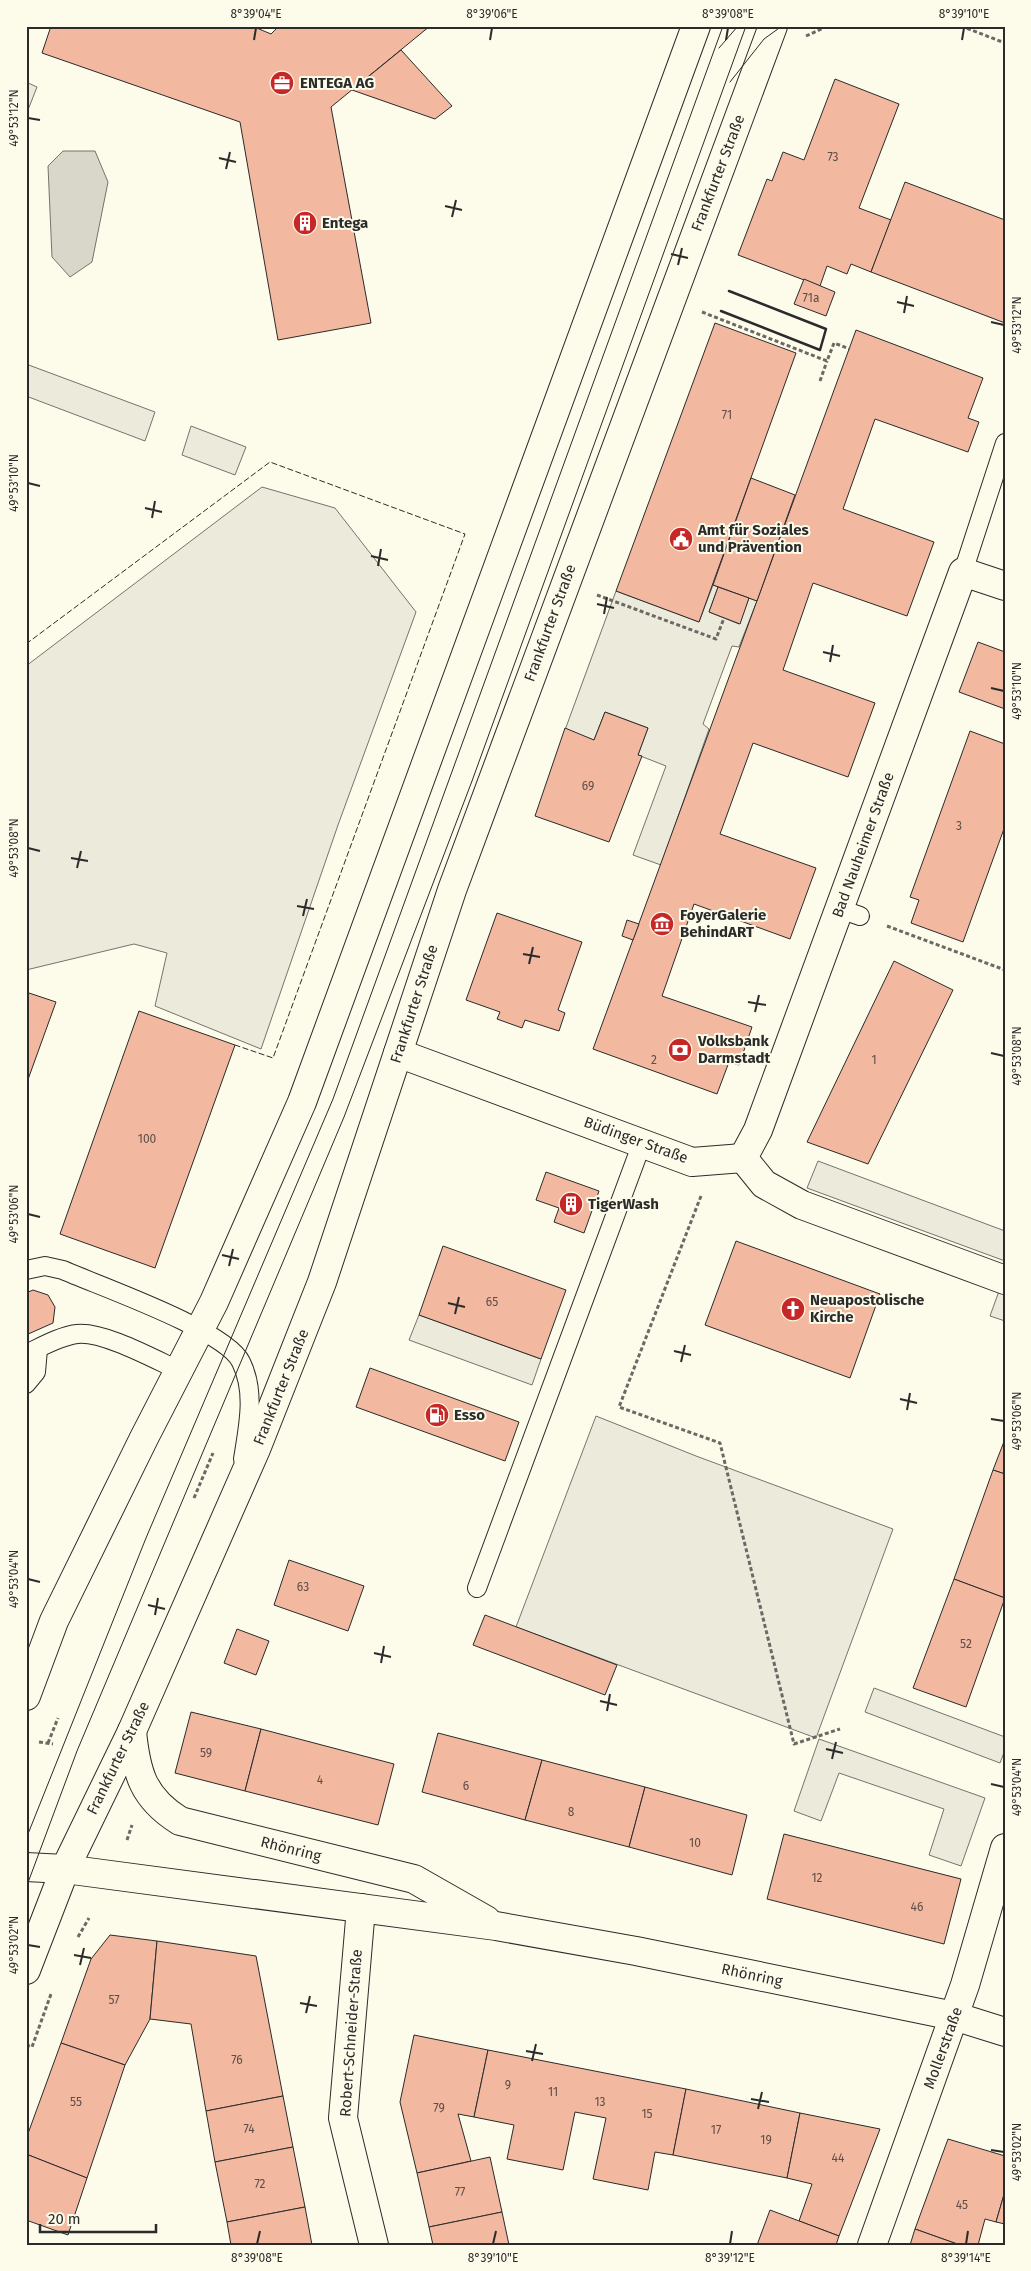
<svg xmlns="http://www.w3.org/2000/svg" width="1031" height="2271" viewBox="0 0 1031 2271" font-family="'Fira Sans',sans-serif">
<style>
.green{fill:#ecebdb;stroke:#74746e}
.parking{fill:#eceadb;stroke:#74746e}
.water{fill:#d8d7c9;stroke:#74746e}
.building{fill:#f2b8a0;stroke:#2b2b2b}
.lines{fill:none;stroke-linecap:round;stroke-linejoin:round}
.lane-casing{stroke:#2b2b2b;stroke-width:20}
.street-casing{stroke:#2b2b2b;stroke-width:30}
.secondary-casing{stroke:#2b2b2b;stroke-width:30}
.path{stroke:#6a6964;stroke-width:3;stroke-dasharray:4 2.5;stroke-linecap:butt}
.lane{stroke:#fdfbea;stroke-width:18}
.street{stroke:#fdfbea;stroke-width:28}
.secondary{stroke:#fdfbea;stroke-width:28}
.tram{stroke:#2b2b2b;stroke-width:1}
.fence{stroke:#2b2b2b;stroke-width:1;stroke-dasharray:6 2.5;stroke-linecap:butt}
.wall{stroke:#2b2b2b;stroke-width:2.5}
.ticks{fill:none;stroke:#2b2b2b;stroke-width:2}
.labels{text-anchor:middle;stroke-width:4;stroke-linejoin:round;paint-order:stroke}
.number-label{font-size:12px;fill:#5d4e48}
.poi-label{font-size:15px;font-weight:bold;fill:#2b2b2b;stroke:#fdfbea;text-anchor:start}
.street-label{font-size:15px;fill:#2b2b2b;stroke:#fdfbea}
.neatline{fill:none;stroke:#2b2b2b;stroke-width:2}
.ticks-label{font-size:12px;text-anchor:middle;fill:#2b2b2b}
</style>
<rect width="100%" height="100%" fill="#fdfbea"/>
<path class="green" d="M596 1416 696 1456 893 1529 816 1738 516 1627Z"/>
<g class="parking">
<path d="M26 82 37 87 26 115Z"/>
<path d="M26 364 155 412 145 441 26 396Z"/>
<path d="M191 426 246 447 235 475 182 455Z"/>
<path d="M262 487 335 508 416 612 338 825 261 1049 155 1006 167 953 134 944 26 970V666Z"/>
<path d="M713 585 718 587 709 612 739 624 749 598 757 601 739 647 732 646 703 724 709 729 661 865 633 855 666 766 638 755 648 728 605 712 594 740 565 730 616 591 699 622Z"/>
<path d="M818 1161 1005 1231V1261L807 1188Z"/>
<path d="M999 1291 1005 1293V1321L990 1316Z"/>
<path d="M419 1315 541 1359 532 1385 409 1340Z"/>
<path d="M874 1688 1005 1737V1750L1000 1763 865 1712Z"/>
<path d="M819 1739 985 1798 961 1866 929 1855 944 1809 839 1773 821 1821 794 1811Z"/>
</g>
<path class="water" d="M63 151H95L108 182 92 262 70 277 52 257 48 166Z"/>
<g class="building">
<path d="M51 26H252L271 34 279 26H430L331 107 371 323 278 340 240 122 42 53Z"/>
<path d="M401 50 452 106 435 119 352 90Z"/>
<path d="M835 79 899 104 859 208 891 220 871 272 851 264 847 274 827 266 820 286 738 255 767 179 772 181 783 152 804 160Z"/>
<path d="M905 182 1005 220V323L871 272Z"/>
<path d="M804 279 835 292 826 316 794 304Z"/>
<path d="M715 323 796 353 699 622 616 591Z"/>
<path d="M856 330 983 378 968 418 979 422 968 452 875 419 843 509 934 542 907 616 813 583 783 670 875 703 848 777 753 743 720 834 816 868 790 939 694 904 662 996 752 1027 739 1065 729 1062 717 1094 593 1049Z"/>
<path d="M751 478 795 495 757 601 713 585Z"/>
<path d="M718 587 749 598 740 624 709 612Z"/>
<path d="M978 642 1005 652V709L959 692Z"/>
<path d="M605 712 648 728 638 755 642 756 609 842 535 816 565 728 594 740Z"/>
<path d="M970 731 1005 744V826L963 942 911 923 919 900 910 897Z"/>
<path d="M497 913 582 942 558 1010 565 1013 559 1031 525 1020 522 1028 497 1019 500 1012 466 1000Z"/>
<path d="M627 920 639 924 633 940 622 936Z"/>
<path d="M894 961 953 990 868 1164 807 1142Z"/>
<path d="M26 992 56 1002 26 1085Z"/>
<path d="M139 1011 235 1045 155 1268 60 1234Z"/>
<path d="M546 1172 599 1191 584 1233 554 1222 559 1208 536 1200Z"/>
<path d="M736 1241 880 1294 850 1378 705 1325Z"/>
<path d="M443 1246 566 1290 541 1359 419 1315Z"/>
<path d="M33 1290 48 1295 55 1307 53 1323 26 1335V1293Z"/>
<path d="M370 1368 519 1422 505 1461 356 1407Z"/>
<path d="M1005 1439V1474L993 1470Z"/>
<path d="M993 1470 1005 1474V1598L954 1579Z"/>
<path d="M289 1560 364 1586 348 1631 274 1605Z"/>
<path d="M954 1579 1005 1598 966 1707 913 1688Z"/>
<path d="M485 1615 617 1665 605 1695 473 1645Z"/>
<path d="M237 1629 269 1641 256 1675 224 1663Z"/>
<path d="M191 1712 261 1729 245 1791 175 1773Z"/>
<path d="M261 1729 394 1764 378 1825 245 1791Z"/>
<path d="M438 1733 542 1760 525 1820 422 1792Z"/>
<path d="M542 1760 645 1787 629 1847 525 1820Z"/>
<path d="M645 1787 747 1815 732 1875 629 1847Z"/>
<path d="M784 1834 961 1879 944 1944 767 1899Z"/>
<path d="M110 1935 157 1941 150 2019 125 2065 61 2043 91 1959Z"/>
<path d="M157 1941 256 1956 283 2096 206 2111 191 2024 150 2019Z"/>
<path d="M414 2035 488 2050 474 2117 458 2114 471 2161 417 2173 400 2102Z"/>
<path d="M61 2043 125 2065 87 2178 26 2154V2139Z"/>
<path d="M488 2050 686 2089 673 2155 655 2152 648 2190 593 2179 606 2118 575 2112 563 2170 507 2159 514 2125 474 2117Z"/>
<path d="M686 2089 800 2113 787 2178 673 2155Z"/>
<path d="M283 2096 293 2147 215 2162 206 2111Z"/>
<path d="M800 2113 880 2129 839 2236 799 2221 812 2184 787 2178Z"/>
<path d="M948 2139 1005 2156V2191L996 2222 985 2219 978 2245H960L915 2229Z"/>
<path d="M293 2147 305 2207 227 2222 215 2162Z"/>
<path d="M26 2154 87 2178 68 2235 26 2220Z"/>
<path d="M490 2157 502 2212 429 2227 417 2173Z"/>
<path d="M1005 2191V2224L996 2222Z"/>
<path d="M305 2207 312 2245H231L227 2222Z"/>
<path d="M770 2210 839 2236 836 2245H757Z"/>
<path d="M502 2212 509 2245H433L429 2227Z"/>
<path d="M915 2229 960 2245H910Z"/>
</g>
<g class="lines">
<g class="lane-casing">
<g id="lane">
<path d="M963 572 1005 443"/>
<path d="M840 909 860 916"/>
<path d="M26 1270 45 1266 63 1270C99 1286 226 1330 241 1362 256 1392 248 1427 243 1459"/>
<path d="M26 1354C41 1347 60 1336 77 1334 103 1331 154 1359 178 1370"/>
<path d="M26 1384 36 1372 38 1349"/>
<path d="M477 1588 642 1143"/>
</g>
</g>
<g class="street-casing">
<g id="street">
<path d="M398 1053 692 1162 743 1158 764 1184 802 1205 1005 1280"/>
<path d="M743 1158 758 1130 963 572 1005 586"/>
<path d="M361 1908 343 2118 374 2245"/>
<path d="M872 2245 965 1985 1005 1848"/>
</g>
</g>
<g class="secondary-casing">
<g id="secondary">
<path d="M26 1696 54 1621 144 1438 214 1302 302 1102 696 26"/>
<path d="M132 1731C136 1773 143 1798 180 1821L414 1879 486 1920"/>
<path d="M26 1867 65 1869 496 1926 636 1951 954 2016 1005 2032"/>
<path d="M26 1970 65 1869 132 1731 256 1449 322 1282 452 890 773 26"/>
</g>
</g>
<g class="path">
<path d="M961 26 1005 43"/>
<path d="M806 36 828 26"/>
<path d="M702 312 827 361 834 343 850 349"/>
<path d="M820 381 827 361"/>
<path d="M597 595 716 639 724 618"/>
<path d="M887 926 1005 970"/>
<path d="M701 1196 619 1407 720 1443 794 1744 840 1729"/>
<path d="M194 1498 213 1453"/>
<path d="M39 1742 53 1744"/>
<path d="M48 1743 58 1718"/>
<path d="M127 1840 132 1825"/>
<path d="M78 1937 89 1918"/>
<path d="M26 2045 32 2047 51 1994"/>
</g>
<use href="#lane" class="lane"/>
<use href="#street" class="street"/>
<use href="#secondary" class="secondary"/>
<g class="tram">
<path d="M719 48 738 26"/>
<path d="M730 82 764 39 782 26"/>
<path d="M26 1839 146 1538 333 1099 723 26"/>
<path d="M26 1888 77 1751 344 1117 472 781 746 26"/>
</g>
<path class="fence" d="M26 644 270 462 465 534 273 1058 235 1045"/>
<path class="wall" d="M721 311 820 350 826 329 729 291"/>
</g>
<path class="ticks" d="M254 40 256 28M490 40 492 28M726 40 728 28M962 40 964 28M28 118 40 120M219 158 236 162M226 169 230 152M445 206 462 210M452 217 456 200M671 254 688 258M678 265 682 248M897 302 914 306M904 313 907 296M991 322 1004 325M28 483 40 486M145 508 162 512M152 518 155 501M371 556 388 560M378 566 381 549M597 604 614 608M604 614 607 597M823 652 840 656M830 662 833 645M991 688 1004 691M28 848 40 851M71 858 88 861M77 868 81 851M297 906 314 909M303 916 307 899M523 954 540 957M529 964 533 947M748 1002 766 1005M755 1012 759 995M991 1053 1004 1056M28 1214 40 1217M222 1255 239 1259M229 1266 233 1249M448 1303 465 1307M455 1314 459 1297M674 1351 691 1355M681 1362 685 1345M900 1399 917 1403M907 1410 910 1393M991 1419 1004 1421M28 1579 40 1582M148 1605 165 1609M155 1615 158 1598M374 1653 391 1657M381 1663 384 1646M600 1701 617 1705M607 1711 610 1694M826 1749 843 1753M832 1759 836 1742M991 1784 1004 1787M28 1945 40 1947M74 1955 91 1958M80 1965 84 1948M300 2003 317 2006M306 2013 310 1996M526 2051 543 2054M532 2061 536 2044M751 2099 769 2102M758 2109 762 2092M991 2150 1004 2152M257 2244 260 2231M493 2244 496 2231M730 2244 732 2231M966 2244 968 2231"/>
<defs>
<g id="office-disc" transform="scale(1.25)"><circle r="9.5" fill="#c62828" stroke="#fdfbea"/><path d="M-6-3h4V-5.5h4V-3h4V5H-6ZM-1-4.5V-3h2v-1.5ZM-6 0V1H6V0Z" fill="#fff"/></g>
<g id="building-disc" transform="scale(1.25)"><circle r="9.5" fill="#c62828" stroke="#fdfbea"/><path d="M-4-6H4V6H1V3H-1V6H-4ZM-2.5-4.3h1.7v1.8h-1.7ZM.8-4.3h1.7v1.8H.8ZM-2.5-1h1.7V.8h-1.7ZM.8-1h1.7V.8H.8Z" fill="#fff"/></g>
<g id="civic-disc" transform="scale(1.25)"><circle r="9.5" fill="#c62828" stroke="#fdfbea"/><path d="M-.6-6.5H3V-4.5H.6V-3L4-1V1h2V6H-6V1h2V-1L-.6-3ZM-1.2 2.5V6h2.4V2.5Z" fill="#fff"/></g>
<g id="museum-disc" transform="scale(1.25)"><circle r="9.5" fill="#c62828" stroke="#fdfbea"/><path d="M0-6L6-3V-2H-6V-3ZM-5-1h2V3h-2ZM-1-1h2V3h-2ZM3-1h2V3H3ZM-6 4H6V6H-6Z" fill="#fff"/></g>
<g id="bank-disc" transform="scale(1.25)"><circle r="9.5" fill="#c62828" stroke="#fdfbea"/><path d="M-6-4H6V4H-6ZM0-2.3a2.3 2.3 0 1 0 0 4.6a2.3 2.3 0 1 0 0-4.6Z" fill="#fff"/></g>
<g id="church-disc" transform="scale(1.25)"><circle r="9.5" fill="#c62828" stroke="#fdfbea"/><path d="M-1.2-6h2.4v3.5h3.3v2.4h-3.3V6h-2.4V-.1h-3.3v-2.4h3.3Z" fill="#fff"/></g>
<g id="fuel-disc" transform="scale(1.25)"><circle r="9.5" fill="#c62828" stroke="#fdfbea"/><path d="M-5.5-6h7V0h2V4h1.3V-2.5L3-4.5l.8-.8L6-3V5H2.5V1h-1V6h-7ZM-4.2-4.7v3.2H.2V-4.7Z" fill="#fff"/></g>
</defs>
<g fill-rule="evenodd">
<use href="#office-disc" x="282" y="83"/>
<use href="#building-disc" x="305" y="223"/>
<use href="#civic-disc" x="681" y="539"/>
<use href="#museum-disc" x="662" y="924"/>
<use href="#bank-disc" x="680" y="1050"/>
<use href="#building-disc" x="571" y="1204"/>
<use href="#church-disc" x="793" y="1309"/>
<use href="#fuel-disc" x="437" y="1415"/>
</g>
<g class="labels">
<g class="number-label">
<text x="833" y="161">73</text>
<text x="811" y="302">71a</text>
<text x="727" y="419">71</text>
<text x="588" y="790">69</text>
<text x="959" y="830">3</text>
<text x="654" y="1064">2</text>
<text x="874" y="1064">1</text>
<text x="147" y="1143">100</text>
<text x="492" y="1306">65</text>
<text x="303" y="1591">63</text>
<text x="966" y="1648">52</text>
<text x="206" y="1757">59</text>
<text x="320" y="1784">4</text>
<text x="466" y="1790">6</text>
<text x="571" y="1816">8</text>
<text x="695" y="1847">10</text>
<text x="817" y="1882">12</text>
<text x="917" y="1911">46</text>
<text x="114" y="2004">57</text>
<text x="237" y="2064">76</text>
<text x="508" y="2089">9</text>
<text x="553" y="2096">11</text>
<text x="76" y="2106">55</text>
<text x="600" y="2106">13</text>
<text x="439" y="2112">79</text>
<text x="647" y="2118">15</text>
<text x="249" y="2133">74</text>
<text x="716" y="2134">17</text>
<text x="766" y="2144">19</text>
<text x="838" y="2162">44</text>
<text x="260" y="2188">72</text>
<text x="460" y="2196">77</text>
<text x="962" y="2209">45</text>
</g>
<g class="poi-label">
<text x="300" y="88">ENTEGA AG</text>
<text x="322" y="228">Entega</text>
<text x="698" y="535">Amt für Soziales<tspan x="698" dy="17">und Prävention</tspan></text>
<text x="680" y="920">FoyerGalerie<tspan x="680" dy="17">BehindART</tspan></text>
<text x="698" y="1046">Volksbank<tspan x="698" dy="17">Darmstadt</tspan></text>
<text x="588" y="1209">TigerWash</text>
<text x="810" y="1305">Neuapostolische<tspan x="810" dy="17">Kirche</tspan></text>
<text x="454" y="1420">Esso</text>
</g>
<g class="street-label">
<text transform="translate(718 173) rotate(-69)" y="5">Frankfurter Straße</text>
<text transform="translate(550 623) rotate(-70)" y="5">Frankfurter Straße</text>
<text transform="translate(863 845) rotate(-70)" y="5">Bad Nauheimer Straße</text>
<text transform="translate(414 1004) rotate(-72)" y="5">Frankfurter Straße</text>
<text transform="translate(636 1140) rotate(20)" y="5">Büdinger Straße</text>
<text transform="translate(281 1387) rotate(-68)" y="5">Frankfurter Straße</text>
<text transform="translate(118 1758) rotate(-64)" y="5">Frankfurter Straße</text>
<text transform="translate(291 1849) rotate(14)" y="5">Rhönring</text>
<text transform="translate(752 1975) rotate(12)" y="5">Rhönring</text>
<text transform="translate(351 2033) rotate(-86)" y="5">Robert-Schneider-Straße</text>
<text transform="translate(943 2048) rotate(-70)" y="5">Mollerstraße</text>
</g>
</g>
<rect width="1031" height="2271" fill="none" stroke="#fdfbea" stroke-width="55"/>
<path d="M40 2224v8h116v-8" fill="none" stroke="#2b2b2b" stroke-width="2.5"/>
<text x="48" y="2224" font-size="15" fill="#2b2b2b" stroke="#fdfbea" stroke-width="4" paint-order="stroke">20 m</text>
<rect x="28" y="28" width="976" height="2216" class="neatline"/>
<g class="ticks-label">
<text x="256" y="18">8°39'04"E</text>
<text x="492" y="18">8°39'06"E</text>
<text x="728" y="18">8°39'08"E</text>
<text x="964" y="18">8°39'10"E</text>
<text transform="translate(14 118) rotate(-90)" y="4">49°53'12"N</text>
<text transform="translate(1017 325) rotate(-90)" y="4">49°53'12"N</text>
<text transform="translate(14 483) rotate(-90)" y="4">49°53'10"N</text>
<text transform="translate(1017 691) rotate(-90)" y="4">49°53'10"N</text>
<text transform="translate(14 848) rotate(-90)" y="4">49°53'08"N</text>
<text transform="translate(1017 1056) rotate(-90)" y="4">49°53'08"N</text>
<text transform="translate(14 1214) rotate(-90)" y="4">49°53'06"N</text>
<text transform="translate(1017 1421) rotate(-90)" y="4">49°53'06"N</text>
<text transform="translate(14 1579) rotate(-90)" y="4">49°53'04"N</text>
<text transform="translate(1017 1787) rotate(-90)" y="4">49°53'04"N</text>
<text transform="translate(14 1945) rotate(-90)" y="4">49°53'02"N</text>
<text transform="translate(1017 2152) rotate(-90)" y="4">49°53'02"N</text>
<text x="257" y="2262">8°39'08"E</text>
<text x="493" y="2262">8°39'10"E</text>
<text x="730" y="2262">8°39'12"E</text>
<text x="966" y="2262">8°39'14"E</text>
</g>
</svg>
